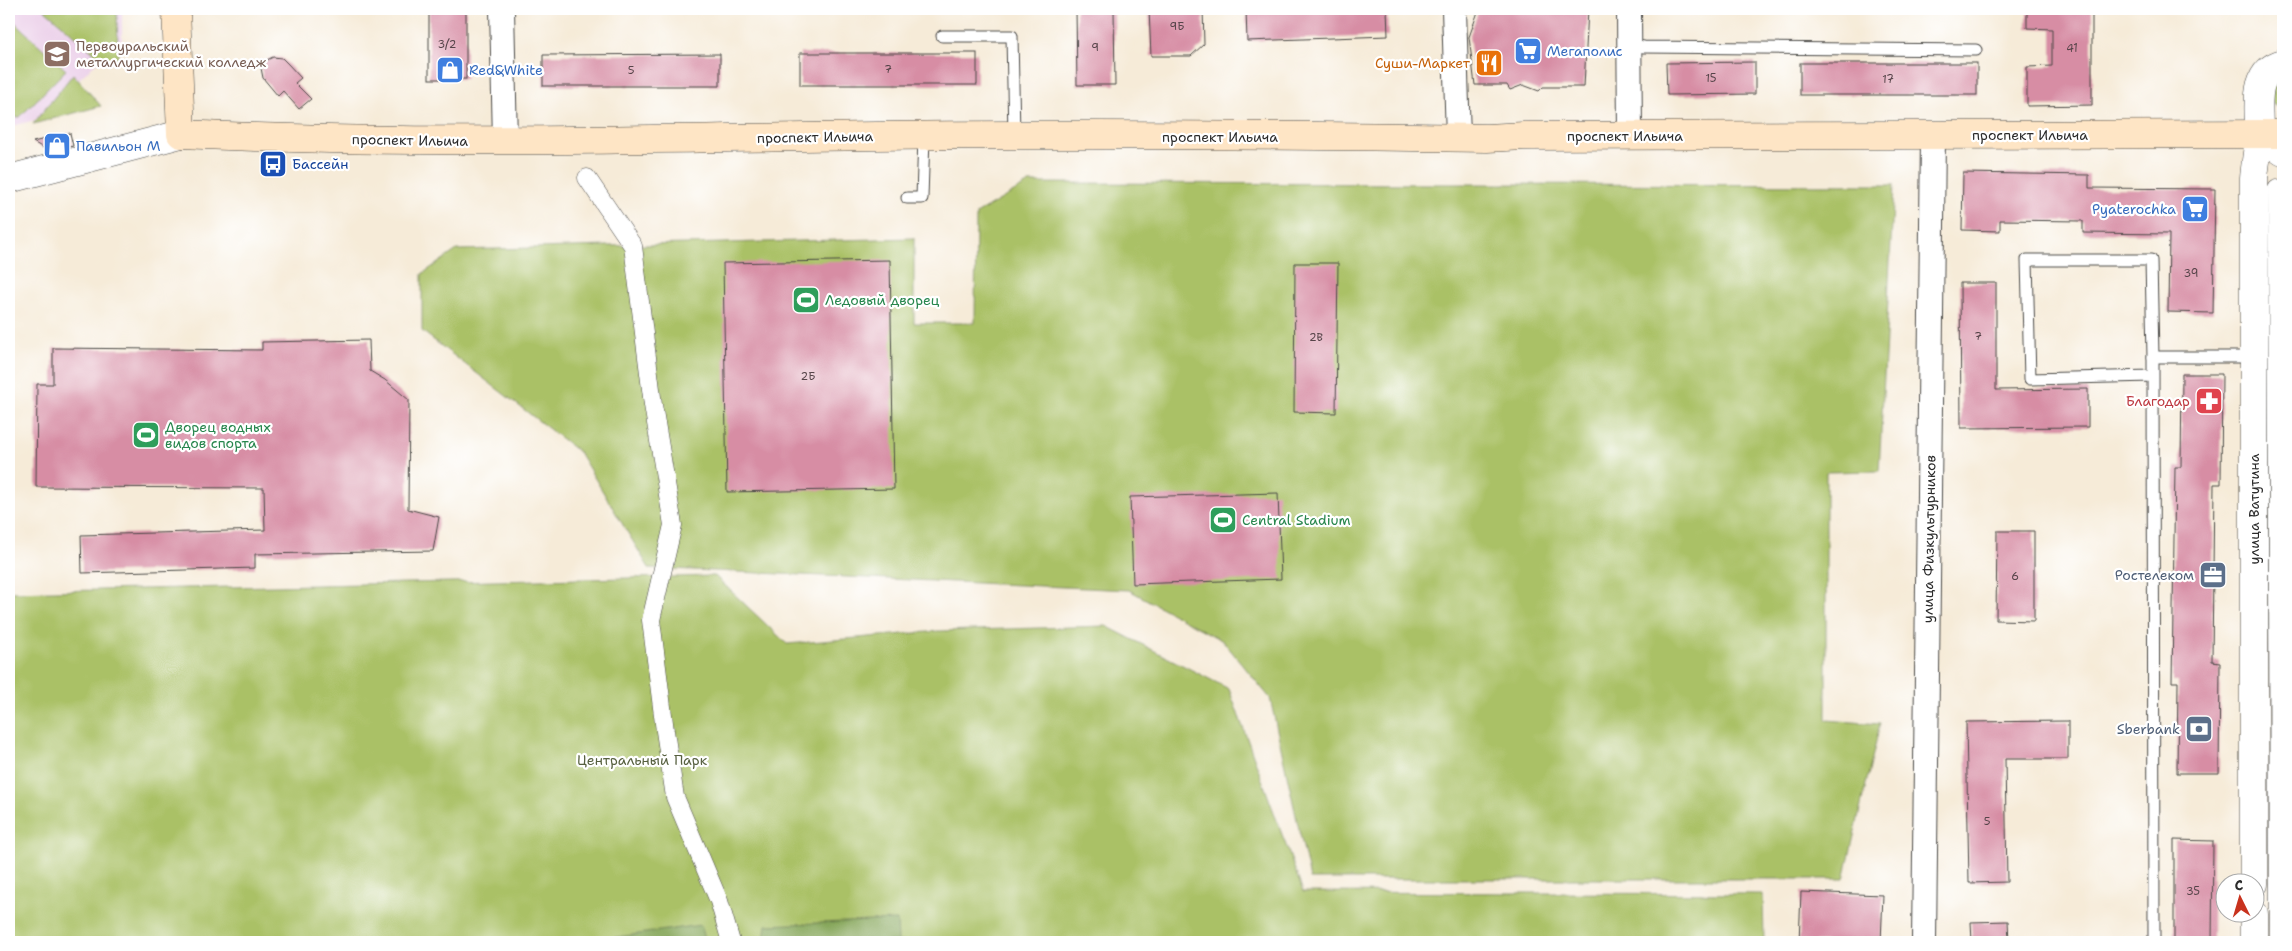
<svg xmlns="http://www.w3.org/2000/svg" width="2292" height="951" viewBox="0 0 2292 951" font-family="'Shantell Sans',sans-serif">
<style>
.built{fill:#ecd1ea}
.green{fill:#aac166;stroke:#6a7648}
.forest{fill:#87a75b;stroke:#596943}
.building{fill:#d78da4}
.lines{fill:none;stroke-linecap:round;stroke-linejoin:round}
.service-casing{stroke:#494845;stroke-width:13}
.pedestrian-casing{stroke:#494845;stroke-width:19}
.minor-casing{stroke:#494845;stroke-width:26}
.tertiary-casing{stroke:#494845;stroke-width:29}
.secondary-casing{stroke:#494845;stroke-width:29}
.service{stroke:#fff;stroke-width:11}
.pedestrian{stroke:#fff;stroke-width:18}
.minor{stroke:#fff;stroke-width:24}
.tertiary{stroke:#fff;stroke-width:28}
.secondary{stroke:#fee5c5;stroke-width:28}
.labels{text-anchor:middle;stroke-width:4.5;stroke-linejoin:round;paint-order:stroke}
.number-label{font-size:11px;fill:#564449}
.education-label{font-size:14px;fill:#785e54;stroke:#fff;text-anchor:start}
.shop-label{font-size:14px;fill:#366cbe;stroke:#fff;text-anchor:start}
.food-label{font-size:14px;fill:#c56008;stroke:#fff;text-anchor:end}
.street-label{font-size:14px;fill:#2b2b2b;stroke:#fff}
.transit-label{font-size:14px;fill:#164399;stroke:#fff;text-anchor:start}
.leisure-label{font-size:14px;fill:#27864d;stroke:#fff;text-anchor:start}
.health-label{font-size:14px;fill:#be3a42;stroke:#fff;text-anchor:end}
.service-label{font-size:14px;fill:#4e5e75;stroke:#fff;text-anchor:end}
.park-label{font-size:14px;fill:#576040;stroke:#fff}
</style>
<rect width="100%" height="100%" fill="#fff"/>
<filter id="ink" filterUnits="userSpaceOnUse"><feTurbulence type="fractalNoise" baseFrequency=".02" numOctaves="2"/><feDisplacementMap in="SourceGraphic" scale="10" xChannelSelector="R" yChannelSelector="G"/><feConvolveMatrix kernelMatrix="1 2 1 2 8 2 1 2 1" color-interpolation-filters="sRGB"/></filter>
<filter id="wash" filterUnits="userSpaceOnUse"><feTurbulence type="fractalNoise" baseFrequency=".0096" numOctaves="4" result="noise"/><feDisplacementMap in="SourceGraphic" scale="20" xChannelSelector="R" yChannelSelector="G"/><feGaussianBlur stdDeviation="1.12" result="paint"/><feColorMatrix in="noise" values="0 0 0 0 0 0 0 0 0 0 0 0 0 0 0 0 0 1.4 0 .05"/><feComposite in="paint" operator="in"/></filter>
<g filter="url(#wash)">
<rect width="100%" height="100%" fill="#f6ebd8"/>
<path class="built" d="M9 9H122V39L35 120 9 127Z"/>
<g class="green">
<path d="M44 9H117L118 59 102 60Z"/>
<path d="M9 17 66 70 20 117 9 119Z"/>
<path d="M73 74 101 106 33 124Z"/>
<path d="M2277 79H2283V109L2272 104 2269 90Z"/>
<path d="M1029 183 1894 185 1879 471 1826 472V720L1880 724 1844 879H1310L1270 698 1223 641 1129 590 649 568 579 452 422 331V274L457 250 914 238V323H975L976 214Z"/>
<path d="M715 576 787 644 939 631 1106 626 1229 689 1303 892 1763 894 1764 942H9V592Z"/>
</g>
<g class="forest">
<path d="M897 920 898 942H764L766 925Z"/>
<path d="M701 925 706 942 590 941Z"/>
</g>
<g id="blocks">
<g class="building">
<rect x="429" y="9" width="37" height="70"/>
<path d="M1076 9H1114L1115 85H1077Z"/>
<path d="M1149 9H1203L1204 44 1191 56H1151Z"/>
<path d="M1246 9H1387L1388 36 1247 41Z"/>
<path d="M1479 9H1588L1584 87H1543L1539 91 1523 85 1510 90 1507 85H1475L1469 37Z"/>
<path d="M2027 9H2092V105L2027 106V67L2052 66V29L2027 28Z"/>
<rect x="800" y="53" width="177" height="32"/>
<path d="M720 54V86H543V55Z"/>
<path d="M273 57 282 58 288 64 301 78 295 83 311 99 299 109 283 91 278 96 263 78 261 68 265 61Z"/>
<path d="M1755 62V94L1667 95 1666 63Z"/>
<rect x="1800" y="63" width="177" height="32"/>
<path d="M70 133 73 146 50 152 33 142Z"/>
<path d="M1963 173 2089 175V188L2215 189 2213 313 2168 312 2169 234 2083 233V221L2000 220V231L1962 230Z"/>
<path d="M890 260 894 489 727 492 723 263Z"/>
<path d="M1295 263H1338L1336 413 1294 412Z"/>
<path d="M1960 283H1996V390L2088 389V427L1961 428Z"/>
<path d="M369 340 370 371 385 380 409 400 408 509 439 517 433 551 255 554V568L82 573 81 535 265 530 264 488 36 487 37 384H53V348L262 350V342Z"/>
<path d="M2182 374H2222L2221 484H2214L2212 661 2220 662 2219 773H2177L2178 682H2172L2175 467H2181Z"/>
<path d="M1278 493 1281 579 1133 584 1130 497Z"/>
<path d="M1997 531H2034V621L1996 620Z"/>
<path d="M2068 721V759H2005L2007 882 1969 883 1966 722Z"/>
<path d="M2174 840 2213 841 2212 942H2174Z"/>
<path d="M1801 892 1883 895 1881 942H1799Z"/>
<path d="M2008 921 2009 942H1972L1971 922Z"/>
</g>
</g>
</g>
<g filter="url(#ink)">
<use href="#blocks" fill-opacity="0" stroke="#494845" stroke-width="1"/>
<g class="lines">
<g class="service-casing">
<g id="service">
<path d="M942 36H1012L1014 135"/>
<path d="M1629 45 1644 47 1976 50"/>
<path d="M907 198H922L924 136"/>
<path d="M2153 357H2253"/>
<path d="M2152 376 2030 379 2027 260H2151L2153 357 2154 942"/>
</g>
</g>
<g class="pedestrian-casing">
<g id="pedestrian">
<path d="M587 178 633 246 653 405 673 525 651 620 665 731 675 797 719 901 731 942"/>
<path d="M2277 189 2279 942"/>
</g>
</g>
<g class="minor-casing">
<g id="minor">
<path d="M502 9 505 141"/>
<path d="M1454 9 1458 138"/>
<path d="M1629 9 1630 136"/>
<path d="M1924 942 1933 136"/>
</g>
</g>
<g class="tertiary-casing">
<g id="tertiary">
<path d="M2259 135 2283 152"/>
<path d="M9 179 181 134"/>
<path d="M2254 884V179C2255 164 2258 150 2259 135 2260 110 2250 72 2283 63"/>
<path d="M2254 914V942"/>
</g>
</g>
<g class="secondary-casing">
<path id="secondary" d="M176 9 181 134C413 145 645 139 876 136 1080 134 1283 135 1487 138L1524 136 2283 134"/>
</g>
<use href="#service" class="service"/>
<use href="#pedestrian" class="pedestrian"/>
<use href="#minor" class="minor"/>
<use href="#tertiary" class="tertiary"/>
<use href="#secondary" class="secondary"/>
</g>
</g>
<defs>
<g id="supermarket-square" transform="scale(1.4375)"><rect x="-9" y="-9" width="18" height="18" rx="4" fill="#3f7fe0" stroke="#fff"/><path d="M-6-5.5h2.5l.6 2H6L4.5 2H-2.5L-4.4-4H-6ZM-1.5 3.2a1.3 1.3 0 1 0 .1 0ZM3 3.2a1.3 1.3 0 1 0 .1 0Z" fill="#fff"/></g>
<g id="university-square" transform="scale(1.4375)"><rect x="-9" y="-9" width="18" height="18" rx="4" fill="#8d6e63" stroke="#fff"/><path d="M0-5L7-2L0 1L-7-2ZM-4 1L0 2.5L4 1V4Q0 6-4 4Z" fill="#fff"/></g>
<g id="restaurant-square" transform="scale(1.4375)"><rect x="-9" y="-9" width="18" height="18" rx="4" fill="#e8710a" stroke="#fff"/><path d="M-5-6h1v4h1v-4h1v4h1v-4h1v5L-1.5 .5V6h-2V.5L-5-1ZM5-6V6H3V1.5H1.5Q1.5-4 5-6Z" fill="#fff"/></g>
<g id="shop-square" transform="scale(1.4375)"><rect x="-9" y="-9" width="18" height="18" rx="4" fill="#3f7fe0" stroke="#fff"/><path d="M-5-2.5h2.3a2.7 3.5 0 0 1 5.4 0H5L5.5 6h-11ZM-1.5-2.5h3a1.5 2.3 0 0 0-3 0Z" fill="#fff"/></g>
<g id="bus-square" transform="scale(1.4375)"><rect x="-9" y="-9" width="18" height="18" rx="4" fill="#1a4fb4" stroke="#fff"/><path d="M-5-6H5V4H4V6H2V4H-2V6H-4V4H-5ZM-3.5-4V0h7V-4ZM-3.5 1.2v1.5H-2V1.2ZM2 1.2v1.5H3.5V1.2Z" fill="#fff"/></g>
<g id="stadium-square" transform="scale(1.4375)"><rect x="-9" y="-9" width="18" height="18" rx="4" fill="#2e9e5b" stroke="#fff"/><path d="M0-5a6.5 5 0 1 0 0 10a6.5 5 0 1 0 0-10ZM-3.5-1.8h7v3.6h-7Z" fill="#fff"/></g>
<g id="pharmacy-square" transform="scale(1.4375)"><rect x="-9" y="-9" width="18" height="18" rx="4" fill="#e0444e" stroke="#fff"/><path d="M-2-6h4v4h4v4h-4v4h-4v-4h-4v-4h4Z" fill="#fff"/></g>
<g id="office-square" transform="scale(1.4375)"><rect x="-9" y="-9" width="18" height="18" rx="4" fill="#5c6f8a" stroke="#fff"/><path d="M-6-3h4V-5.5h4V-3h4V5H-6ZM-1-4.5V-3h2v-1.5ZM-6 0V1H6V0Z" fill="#fff"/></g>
<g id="bank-square" transform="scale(1.4375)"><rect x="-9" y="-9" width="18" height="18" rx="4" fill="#5c6f8a" stroke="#fff"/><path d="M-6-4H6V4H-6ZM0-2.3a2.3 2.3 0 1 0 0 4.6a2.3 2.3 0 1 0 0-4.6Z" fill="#fff"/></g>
</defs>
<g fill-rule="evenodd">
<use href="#supermarket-square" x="1528" y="51"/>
<use href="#university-square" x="57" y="54"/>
<use href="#restaurant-square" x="1489" y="63"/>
<use href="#shop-square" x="450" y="70"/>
<use href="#shop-square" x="57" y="146"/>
<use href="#bus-square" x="273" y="164"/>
<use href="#supermarket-square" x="2195" y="209"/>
<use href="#stadium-square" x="806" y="300"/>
<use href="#pharmacy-square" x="2209" y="401"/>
<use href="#stadium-square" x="146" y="435"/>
<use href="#stadium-square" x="1223" y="520"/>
<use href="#office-square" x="2213" y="575"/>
<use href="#bank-square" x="2199" y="729"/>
</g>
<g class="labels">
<g class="number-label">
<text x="1177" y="30">9Б</text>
<text x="447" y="48">3/2</text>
<text x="1095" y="51">9</text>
<text x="2072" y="52">41</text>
<text x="888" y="73">7</text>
<text x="631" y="74">5</text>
<text x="1711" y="82">15</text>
<text x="1888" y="83">17</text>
<text x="2191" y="277">39</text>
<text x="1978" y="340">7</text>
<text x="1316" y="341">2В</text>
<text x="808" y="380">2Б</text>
<text x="2015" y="580">6</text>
<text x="1987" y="825">5</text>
<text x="2193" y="895">35</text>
</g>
<g class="education-label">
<text x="76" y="51">Первоуральский<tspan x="76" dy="16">металлургический колледж</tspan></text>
</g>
<g class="shop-label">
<text x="1547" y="56">Мегаполис</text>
<text x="469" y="75">Red&amp;White</text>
<text x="76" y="151">Павильон М</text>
<text x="2176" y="214" text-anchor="end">Pyaterochka</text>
</g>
<g class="food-label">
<text x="1470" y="68">Суши-Маркет</text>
</g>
<g class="street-label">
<text x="2030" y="140">проспект Ильича</text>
<text x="1625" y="141">проспект Ильича</text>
<text transform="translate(815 137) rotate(-1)" y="5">проспект Ильича</text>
<text x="1220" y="142">проспект Ильича</text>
<text transform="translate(410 140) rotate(1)" y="5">проспект Ильича</text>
<text transform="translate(2254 509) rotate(-90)" y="5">улица Ватутина</text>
<text transform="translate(1929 539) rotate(-89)" y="5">улица Физкультурников</text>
</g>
<g class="transit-label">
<text x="292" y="169">Бассейн</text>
</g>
<g class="leisure-label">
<text x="825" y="305">Ледовый дворец</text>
<text x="165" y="432">Дворец водных<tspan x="165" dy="16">видов спорта</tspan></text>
<text x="1242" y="525">Central Stadium</text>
</g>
<g class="health-label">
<text x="2190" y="406">Благодар</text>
</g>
<g class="service-label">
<text x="2194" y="580">Ростелеком</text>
<text x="2180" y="734">Sberbank</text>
</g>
<g class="park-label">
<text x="642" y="765">Центральный Парк</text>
</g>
</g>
<rect width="2292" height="951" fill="none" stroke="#fff" stroke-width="30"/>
<g transform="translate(2240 898) rotate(355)"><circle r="24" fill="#ffffff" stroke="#aaaaaa"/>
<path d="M0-4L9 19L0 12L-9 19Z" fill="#c8321e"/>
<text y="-8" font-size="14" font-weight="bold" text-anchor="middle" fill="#2b2b2b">С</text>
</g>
</svg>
